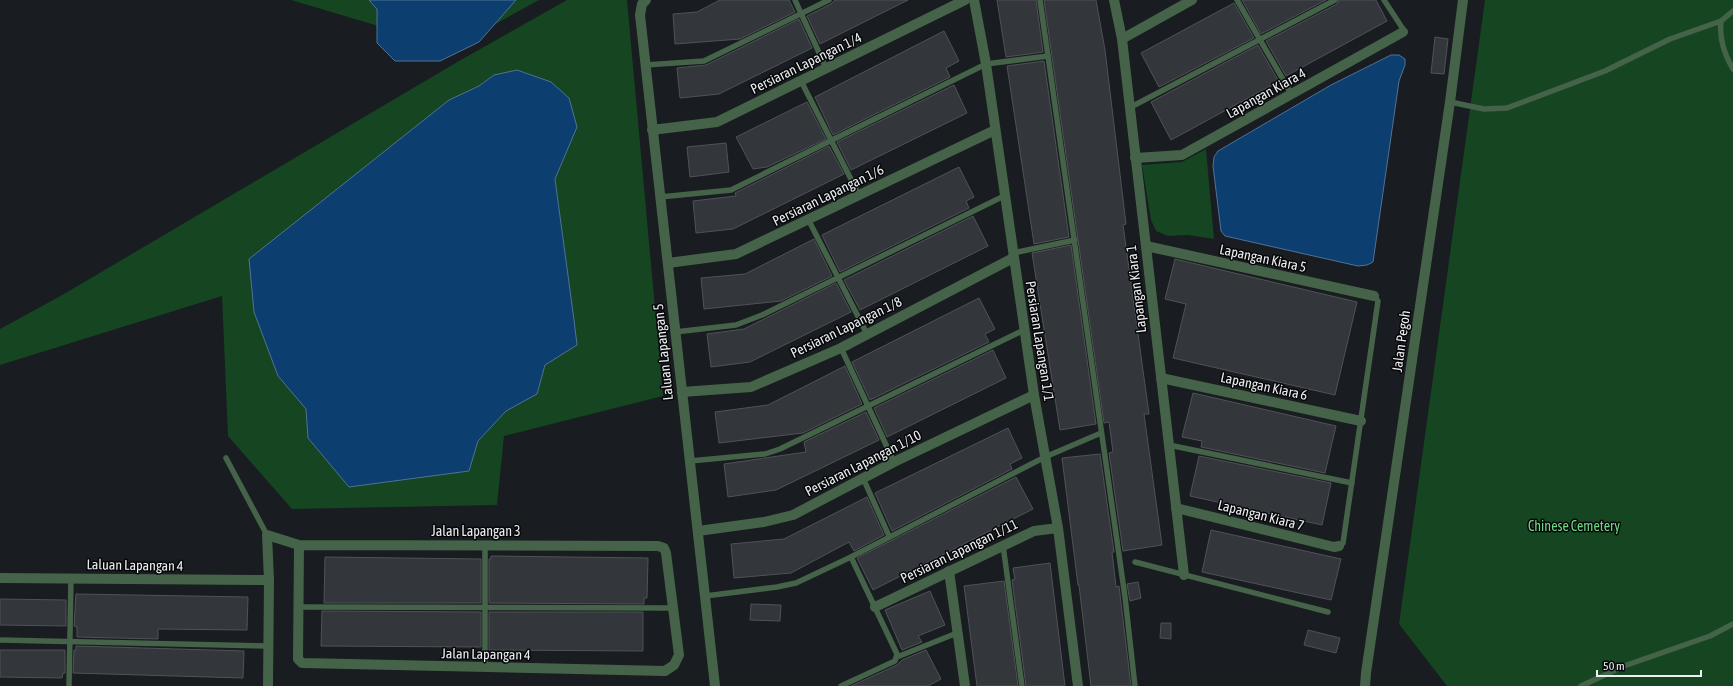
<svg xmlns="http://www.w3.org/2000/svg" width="1733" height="686" viewBox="0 0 1733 686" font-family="'Asap Condensed',sans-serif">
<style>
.green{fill:#154521;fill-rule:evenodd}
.water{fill:#0c3e6f;stroke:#4f7396}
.building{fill:#33363a;stroke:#4f5257}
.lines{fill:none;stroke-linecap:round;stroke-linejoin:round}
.service{stroke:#456348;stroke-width:5.5}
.minor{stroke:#456348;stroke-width:10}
.tertiary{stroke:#456348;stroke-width:10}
.labels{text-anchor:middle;stroke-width:3;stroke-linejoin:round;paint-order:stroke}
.street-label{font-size:14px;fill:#eceef1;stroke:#060708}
.park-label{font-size:14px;fill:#70d985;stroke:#060708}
</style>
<rect width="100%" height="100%" fill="#191c20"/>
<g class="green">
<path d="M291 0H539L452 48Z"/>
<path d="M567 0H627L663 396 504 436 497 505 292 509 228 436 222 296 0 365V329L64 294 459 61ZM494 75 577 126 555 179 574 320 576 345 545 365 537 394 506 411 478 441 468 471 349 487 308 438 306 409 449 100 479 86Z"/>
<path d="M1485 0H1733V686H1447L1399 624Z"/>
<path d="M1206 149 1214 239 1188 235 1168 236 1156 231 1151 220 1142 165 1182 162Z"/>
</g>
<g class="water">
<path d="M369 0H516L479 42 440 61H395L377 43V9Z"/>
<path d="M1391 55H1399L1405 59V65L1399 81 1373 262 1367 265 1358 266 1225 236 1221 231 1213 166 1214 157 1218 151 1331 85Z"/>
<path d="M517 70 551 82 569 98 577 127 555 179 574 320 577 345 545 365 537 394 506 411 478 441 469 471 349 487 308 438 306 409 278 376 254 312 249 259 449 100 479 86 494 75Z"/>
</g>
<g class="building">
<path d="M720 0H789L795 12 740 39 675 44 673 14 697 12Z"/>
<path d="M835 0H908L820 44 807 16 831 4Z"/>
<path d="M997 0H1036L1043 52 1006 57Z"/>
<path d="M1044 0H1096L1105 50 1126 224 1123 225 1149 414H1144L1162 545 1123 551 1109 453 1113 452 1109 422 1104 423Z"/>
<path d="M1242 0H1326L1261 34Z"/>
<path d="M1339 0H1376L1387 21 1286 76 1266 41 1337 4Z"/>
<path d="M1234 3 1254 38 1159 87 1141 53Z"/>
<path d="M799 19 812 48 719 94 680 98 677 68 706 65Z"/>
<path d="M944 31 959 61 946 68 950 77 833 135 815 97Z"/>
<path d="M1435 37 1448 39 1444 74 1431 73Z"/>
<path d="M1258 45 1278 80 1275 81 1276 83 1171 140 1151 102Z"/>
<path d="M1044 61 1069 237 1034 244 1007 66Z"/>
<path d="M954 85 967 113 851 170 837 142Z"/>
<path d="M807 102 826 139 767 167 753 169 736 137Z"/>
<path d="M726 143 729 172 690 177 687 147Z"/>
<path d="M829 146 844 174 733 229 696 233 693 201 736 196 735 193Z"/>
<path d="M959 167 974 197 966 201 969 208 840 272 822 235Z"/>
<path d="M973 216 988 246 860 310 859 308 844 280Z"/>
<path d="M814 239 832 276 781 301 704 309 701 278 745 274Z"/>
<path d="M1071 245 1096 424 1060 430 1032 253Z"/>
<path d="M1175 259 1357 302 1335 395 1173 358 1186 304 1165 299Z"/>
<path d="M836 283 851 312 750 362 711 367 707 334 744 329Z"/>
<path d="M979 298 995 329 985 334 989 342 870 400 852 362Z"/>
<path d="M993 350 1006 378 887 437 874 408Z"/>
<path d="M845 366 862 404 803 433 719 443 715 412 768 405Z"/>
<path d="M1193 393 1336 426 1325 473 1201 447 1202 441 1182 437Z"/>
<path d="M866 412 879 440 776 490 728 497 724 464 806 452 804 442Z"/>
<path d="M1008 428 1022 458 1010 464 1012 469 892 531 875 493Z"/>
<path d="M1100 454 1114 552H1112L1116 587 1119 586 1131 686H1091L1079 585H1078L1062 458Z"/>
<path d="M1199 456 1331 483 1322 525 1190 496Z"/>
<path d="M1016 477 1033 509 873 590 857 558Z"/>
<path d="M867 497 884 535 854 551 849 542 791 573 734 578 731 544 784 539Z"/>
<path d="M1211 530 1341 559 1331 600 1202 572Z"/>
<path d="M491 556 648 558 647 598H644V604L489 603V559H491Z"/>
<path d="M325 557 481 559V603H324Z"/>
<path d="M1050 563 1065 686H1026L1012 580 1015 579 1013 568Z"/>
<path d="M1004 581 1018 686H977L964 586Z"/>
<path d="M1138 582 1141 598 1130 601 1127 584Z"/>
<path d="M930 591 945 625 918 636 922 642 902 650 885 610Z"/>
<path d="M76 594 248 597 247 630 158 629V639L77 637V627L74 626Z"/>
<path d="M0 599 66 600V626L0 625Z"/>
<path d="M751 604 781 605 780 621 750 620Z"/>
<path d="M322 611 481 612V647L321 646Z"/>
<path d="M489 612H643V651L489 650Z"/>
<path d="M1161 623H1171V639L1160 638Z"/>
<path d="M1308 630 1340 638 1336 653 1304 645Z"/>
<path d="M76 646 244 651 243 678 73 673 74 650H76Z"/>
<path d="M0 650H65V673H63L62 678 0 677Z"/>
<path d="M926 650 941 679 928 686H851L897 665 902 660Z"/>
</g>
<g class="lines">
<g class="service">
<path d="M795 0 826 68"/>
<path d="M1040 0 1125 597 1135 686"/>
<path d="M1237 0 1292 95"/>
<path d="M1384 0 1403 29V32"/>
<path d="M1733 11 1721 21C1719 39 1724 54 1733 69"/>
<path d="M645 65 704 61 829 0"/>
<path d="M801 81 859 195"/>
<path d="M1450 102 1484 109 1507 108 1605 71 1670 39 1721 21"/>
<path d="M1129 108 1335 0"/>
<path d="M660 197 731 190 986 64 1048 56"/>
<path d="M808 219 867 334"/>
<path d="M1013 253 1075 240"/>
<path d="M675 332 736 325 762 315 1004 196"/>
<path d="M841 348 894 462"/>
<path d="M1169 445 1352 483"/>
<path d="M226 458 267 535"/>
<path d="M690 461 765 454 780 449 1024 330"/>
<path d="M863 478 889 536"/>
<path d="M1003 545 1022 686"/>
<path d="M1339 546 1343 543 1378 301 1374 296"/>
<path d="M1135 562 1328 612"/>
<path d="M705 596 777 587 796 583 851 557 1045 457 1101 433"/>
<path d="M299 607 673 608"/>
<path d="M0 640 268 646"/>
<path d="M897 657 957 633"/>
<path d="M485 668V545"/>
<path d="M69 686 71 578"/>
<path d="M841 686 895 661 897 654 851 557"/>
<path d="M1581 686 1624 666 1710 636 1733 624"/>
</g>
<g class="minor">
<path d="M974 0 986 64 1034 395 1058 528 1078 686"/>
<path d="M1114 0 1122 39 1184 575"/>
<path d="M1122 39 1192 0"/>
<path d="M652 130 717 122 965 0"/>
<path d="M1135 158 1182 155 1403 32"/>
<path d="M1146 246 1374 296"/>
<path d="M668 263 736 254 995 130"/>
<path d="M1161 378 1361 421"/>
<path d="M682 392 751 387 841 348 1013 258"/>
<path d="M1176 508 1334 547 1339 546"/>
<path d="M698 531 764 522 793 515 894 462 1034 395"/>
<path d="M949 571 965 686"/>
<path d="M0 578 269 580"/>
<path d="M875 607 1034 531 1058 528"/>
<path d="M268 686 269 580 267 535 299 545 658 546 664 548 666 553 679 655 674 665 665 671 302 663 298 659 299 545"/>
<path d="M1365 686 1366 673 1450 102 1463 0"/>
</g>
<path class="tertiary" d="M646 0 642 4 640 15 715 686"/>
</g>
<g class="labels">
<g class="street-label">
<text transform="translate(806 63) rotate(-26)" y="5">Persiaran Lapangan 1/4</text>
<text transform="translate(1266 93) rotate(-29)" y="5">Lapangan Kiara 4</text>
<text transform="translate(828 195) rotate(-26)" y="5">Persiaran Lapangan 1/6</text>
<text transform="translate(1263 258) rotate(12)" y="5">Lapangan Kiara 5</text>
<text transform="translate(1136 289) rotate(-97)" y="5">Lapangan Kiara 1</text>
<text transform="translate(846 327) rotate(-26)" y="5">Persiaran Lapangan 1/8</text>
<text transform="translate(1040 341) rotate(81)" y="5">Persiaran Lapangan 1/1</text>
<text transform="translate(1401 341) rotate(-82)" y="5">Jalan Pegoh</text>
<text transform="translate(663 352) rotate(-96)" y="5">Laluan Lapangan 5</text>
<text transform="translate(1264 386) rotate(12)" y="5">Lapangan Kiara 6</text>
<text transform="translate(863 463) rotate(-27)" y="5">Persiaran Lapangan 1/10</text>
<text transform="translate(1261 515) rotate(14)" y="5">Lapangan Kiara 7</text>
<text x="476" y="536">Jalan Lapangan 3</text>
<text transform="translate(959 551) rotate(-26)" y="5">Persiaran Lapangan 1/11</text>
<text transform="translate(135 565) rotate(1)" y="5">Laluan Lapangan 4</text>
<text transform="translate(486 654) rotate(1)" y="5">Jalan Lapangan 4</text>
</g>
<g class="park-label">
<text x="1574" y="531">Chinese Cemetery</text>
</g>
</g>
<path d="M1597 670v6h104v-6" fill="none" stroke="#eceef1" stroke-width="2"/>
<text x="1603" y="670" font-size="12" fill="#eceef1" stroke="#060708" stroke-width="3" paint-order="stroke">50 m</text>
</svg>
